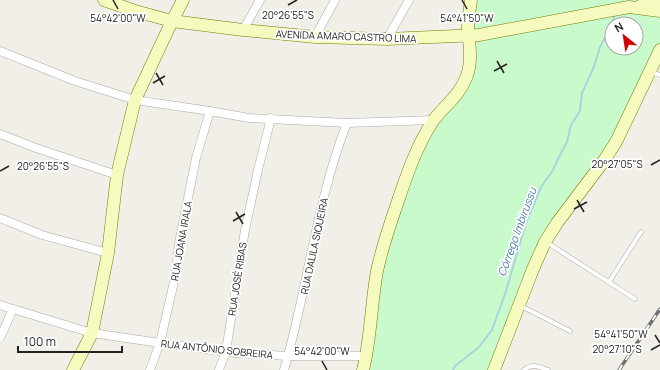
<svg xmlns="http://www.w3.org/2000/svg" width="660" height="370" viewBox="0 0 660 370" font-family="Manrope,sans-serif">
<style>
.park{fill:#c8facc;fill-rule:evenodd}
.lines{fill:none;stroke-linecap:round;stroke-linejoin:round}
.stream{stroke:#aad3df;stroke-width:2}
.lane-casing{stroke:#a9a9a9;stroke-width:5}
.street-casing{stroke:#a9a9a9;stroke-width:9}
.secondary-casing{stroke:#707d05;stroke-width:13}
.lane{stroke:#fff;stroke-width:4}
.street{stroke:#fff;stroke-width:8}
.secondary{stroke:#f7fabf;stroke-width:12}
.rail-casing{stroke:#707070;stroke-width:3.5}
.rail{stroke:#fff;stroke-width:2;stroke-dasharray:6;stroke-linecap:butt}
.ticks{fill:none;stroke:#222;stroke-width:1.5}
.labels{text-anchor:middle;stroke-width:3.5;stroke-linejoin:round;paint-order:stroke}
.street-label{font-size:10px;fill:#222;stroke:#fff}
.water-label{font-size:11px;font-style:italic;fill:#4a7aab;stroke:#fff}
.ticks-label{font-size:10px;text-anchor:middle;fill:#222;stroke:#fff;stroke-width:3.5;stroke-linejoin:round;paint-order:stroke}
</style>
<rect width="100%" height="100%" fill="#f2efe9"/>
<g class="park">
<path d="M472 0H645L634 4 469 33Z"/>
<path d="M660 2V53L635 103 557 227 495 370H363L377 275 422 143 459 94 470 41ZM612 24H636V48H612Z"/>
</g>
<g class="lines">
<g class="stream">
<path d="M613 24 614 15"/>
<path d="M453 370 455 366 479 347 492 330 506 291 526 223 541 187 553 170 559 157 567 142 571 125 580 111 582 93 593 69 600 47 612 25"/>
</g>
<g class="lane-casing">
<g id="lane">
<path d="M651 72 660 75"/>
<path d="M546 242 635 299"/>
<path d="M609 282 641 232"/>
<path d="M521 306 570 331"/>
<path d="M524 370C532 363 539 367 548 370"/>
</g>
</g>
<g class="street-casing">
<g id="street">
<path d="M243 30 260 0"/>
<path d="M315 37 335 0"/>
<path d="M387 39 409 0"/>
<path d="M0 51 75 81 135 100 210 111 249 118 347 123 434 120"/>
<path d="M0 134 36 148 117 175"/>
<path d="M0 218 42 235 108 253"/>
<path d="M0 305 92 333 160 343 236 353 288 356H367"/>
<path d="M0 338 13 309"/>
<path d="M150 370 160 343 176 273 179 243 196 158 210 111"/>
<path d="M219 370 226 351 245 230 258 170 271 118"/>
<path d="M284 370C308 288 316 202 347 123"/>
</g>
</g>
<g class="secondary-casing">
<g id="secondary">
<path d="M104 0 135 11 172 21 243 30 315 37 387 39 479 35 629 7 660 11"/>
<path d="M640 6 659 0"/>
<path d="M73 370 92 333 108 253 117 175 135 100 172 21 183 0"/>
<path d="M363 370C371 338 371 304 377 271 382 248 390 224 398 201 407 174 417 145 433 121 444 106 459 96 466 78 473 61 469 44 468 27 468 18 470 9 471 0"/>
<path d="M494 370 533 269 545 242 557 223 603 162 616 142 660 50"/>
</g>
</g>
<use href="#lane" class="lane"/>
<use href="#street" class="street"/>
<use href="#secondary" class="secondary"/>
<g class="rail-casing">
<path id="rail" d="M619 370 660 309"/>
</g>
<use href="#rail" class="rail"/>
</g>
<path class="ticks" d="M113 0 118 9M462 0 467 9M288 5 297 0M497 61 504 73M494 71 507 64M156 73 163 85M153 83 165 76M651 165 660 160M0 171 9 166M577 200 584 212M574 209 587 202M236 212 243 224M233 221 245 214M655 335 660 343M651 350 660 345M322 361 327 370"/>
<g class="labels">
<g class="street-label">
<text transform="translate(346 36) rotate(2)" y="4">AVENIDA AMARO CASTRO LIMA</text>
<text transform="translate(181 241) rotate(-80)" y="4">RUA JOANA IRALA</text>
<text transform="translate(314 246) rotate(-78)" y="4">RUA DALILA SIQUEIRA</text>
<text transform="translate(237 279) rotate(-81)" y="4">RUA JOSÉ RIBAS</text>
<text transform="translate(217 349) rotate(6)" y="4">RUA ANTÔNIO SOBREIRA</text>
</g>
<g class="water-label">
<text transform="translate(517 232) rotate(-70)" y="4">Córrego Imbirussu</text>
</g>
</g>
<g class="ticks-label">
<text x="288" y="19">20°26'55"S</text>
<text x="118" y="22">54°42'00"W</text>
<text x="467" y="22">54°41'50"W</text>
<text x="617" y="168">20°27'05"S</text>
<text x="43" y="170">20°26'55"S</text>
<text x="621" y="338">54°41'50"W</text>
<text x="617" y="353">20°27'10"S</text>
<text x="322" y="355">54°42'00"W</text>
</g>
<g transform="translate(624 36) rotate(330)"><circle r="19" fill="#ffffff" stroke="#a7a7a7"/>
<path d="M0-3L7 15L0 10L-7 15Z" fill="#d40000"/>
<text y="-6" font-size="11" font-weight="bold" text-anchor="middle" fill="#222222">N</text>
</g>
<path d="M18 346v6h104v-6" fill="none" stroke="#222222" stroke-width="2"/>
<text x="24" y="346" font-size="12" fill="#222222" stroke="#ffffff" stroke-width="3" paint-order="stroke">100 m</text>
</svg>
